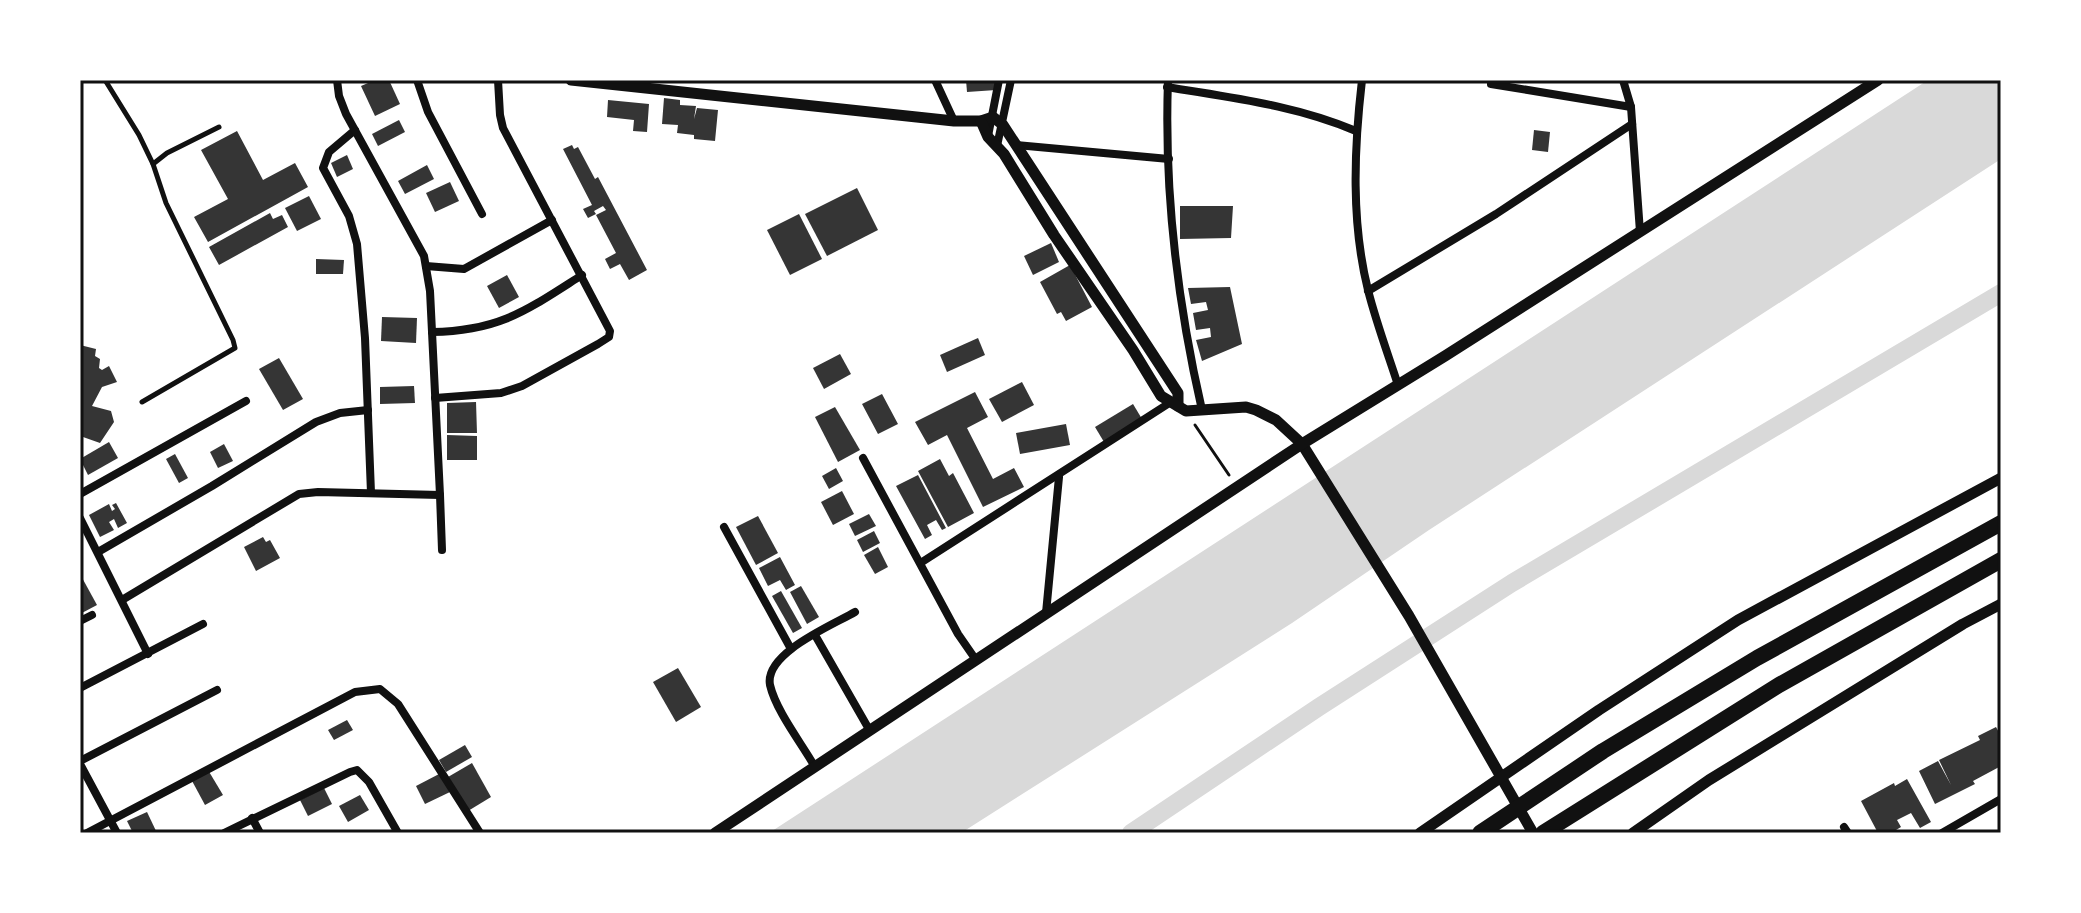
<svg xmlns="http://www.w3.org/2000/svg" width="2081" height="913" viewBox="0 0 2081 913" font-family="Roboto,sans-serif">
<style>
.water{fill:#d9d9d9}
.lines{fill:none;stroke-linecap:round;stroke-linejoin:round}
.canal{stroke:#d9d9d9;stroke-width:18}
.building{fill:#353535}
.path{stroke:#111;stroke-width:3}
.service{stroke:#111;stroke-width:5}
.minor{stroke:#111;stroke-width:8}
.tertiary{stroke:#111;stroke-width:11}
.trunk{stroke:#111;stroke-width:16}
.neatline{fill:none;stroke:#111;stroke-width:3}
</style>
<rect width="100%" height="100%" fill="#fff"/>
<path class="water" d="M1928 80H2001V159L1429 530 1292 623 961 833H769Z"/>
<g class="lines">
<path class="canal" d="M1131 833 1319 707 1512 583 2001 293"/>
</g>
<g class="building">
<path d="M375 80H389L400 104 375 116 361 86Z"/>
<path d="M966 80H995L996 90 967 92Z"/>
<path d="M664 98 680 100V105L696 106 694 119 697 108 718 110 715 141 694 139V135L677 133 678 125 662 124Z"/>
<path d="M608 100 649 104 647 132 633 131 634 120 607 117Z"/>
<path d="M399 120 405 132 378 146 372 134Z"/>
<path d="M1534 130 1550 132 1548 152 1532 150Z"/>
<path d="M237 131 263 180 295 163 308 187 208 242 194 217 228 199 201 150Z"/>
<path d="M572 145 574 149 578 147 595 179 598 177 647 270 629 280 620 264 610 269 605 259 616 253 596 215 606 210 603 206 594 211 596 214 588 218 583 209 592 205 563 149Z"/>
<path d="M347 155 353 169 337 177 331 163Z"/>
<path d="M427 165 434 179 405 194 398 181Z"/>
<path d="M450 182 459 201 435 212 426 193Z"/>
<path d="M857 188 878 230 827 256 805 214Z"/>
<path d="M309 196 321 219 297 231 285 208Z"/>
<path d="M1180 206H1233L1231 238 1180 239Z"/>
<path d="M270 213 273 219 282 215 288 227 219 265 209 247Z"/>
<path d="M799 214 822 259 790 275 767 230Z"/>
<path d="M1051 243 1059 262 1033 275 1024 256Z"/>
<path d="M316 259 344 260 343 274H316Z"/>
<path d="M1070 265 1092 307 1066 321 1061 312 1057 314 1040 282Z"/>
<path d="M507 275 519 297 499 308 487 286Z"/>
<path d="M1230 287 1242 344 1202 361 1196 340 1211 337 1210 328 1196 330 1193 313 1208 310 1206 302 1191 304 1188 288Z"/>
<path d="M382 317 417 318 416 343 381 341Z"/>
<path d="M978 338 985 355 947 372 940 355Z"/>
<path d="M80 345 96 349 95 356 100 359 99 368 102 370 109 366 117 382 102 387 92 406 111 411 114 422 100 443 83 437 80 440Z"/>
<path d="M840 354 851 374 824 389 813 368Z"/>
<path d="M279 358 303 399 283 410 259 369Z"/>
<path d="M1022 382 1034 405 1002 422 989 399Z"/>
<path d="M414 386 415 403 380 404V387Z"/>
<path d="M975 392 988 417 967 428 993 479 1014 468 1024 487 983 507 947 435 928 445 915 422Z"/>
<path d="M882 394 898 424 878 434 862 404Z"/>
<path d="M476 402 477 433H447V403Z"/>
<path d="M1133 404 1142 419 1104 442 1095 427Z"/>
<path d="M835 407 860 450 838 462 815 417Z"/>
<path d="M1066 424 1070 445 1020 454 1016 433Z"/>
<path d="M447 435 477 436V460H447Z"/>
<path d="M109 442 118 458 88 475 80 459Z"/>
<path d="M224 444 233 461 218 468 210 452Z"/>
<path d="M175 454 188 478 179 483 166 459Z"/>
<path d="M940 459 949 476 953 473 974 513 948 527 918 471Z"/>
<path d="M836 468 843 481 829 489 822 476Z"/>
<path d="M918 475 946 528 942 530 936 520 927 525 932 535 925 539 896 486Z"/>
<path d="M842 491 854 514 833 525 821 502Z"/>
<path d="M116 503 127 523 118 528 114 519 109 522 114 530 100 537 89 515 109 504 112 511 115 509 112 505Z"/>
<path d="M869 514 876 526 855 536 849 524Z"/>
<path d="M758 516 778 553 756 565 736 527Z"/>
<path d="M874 531 880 543 863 552 857 540Z"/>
<path d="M263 537 266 542 270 540 280 558 256 571 244 547Z"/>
<path d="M878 547 888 567 875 574 864 555Z"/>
<path d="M780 557 795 585 786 590 780 580 768 586 759 568Z"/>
<path d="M80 574 97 605 80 614Z"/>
<path d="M801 586 819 617 807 624 790 592Z"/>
<path d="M781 591 802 628 793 633 772 596Z"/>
<path d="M678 668 701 707 676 722 653 682Z"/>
<path d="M347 720 353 730 334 740 328 730Z"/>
<path d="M1996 727 2001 736V766L1973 781 1975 784 1935 804 1919 771 1938 761 1951 785 1939 760 1980 740 1978 736Z"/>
<path d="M465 745 472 757 446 772 439 760Z"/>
<path d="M472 763 491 797 468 811 448 777Z"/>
<path d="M208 770 223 795 205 805 191 779Z"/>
<path d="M441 773 450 792 425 804 416 786Z"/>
<path d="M1907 779 1931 822 1920 828 1911 813 1897 820 1901 827 1891 833H1878L1861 801 1894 783 1895 786Z"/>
<path d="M324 788 332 804 308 816 300 800Z"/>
<path d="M360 795 369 810 348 822 339 806Z"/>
<path d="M147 812 157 833H133L127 821Z"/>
</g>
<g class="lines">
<path class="path" d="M1195 425 1229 475"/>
<g class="service">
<path d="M105 80 139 135 153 164 166 203 233 340 235 348 142 402"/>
<path d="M153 164 167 153 219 127"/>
</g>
<g class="minor">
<path d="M417 80 428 112 482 214"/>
<path d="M935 80 954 121"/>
<path d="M1168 80C1164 192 1177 301 1202 410"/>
<path d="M1362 80C1354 149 1351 222 1368 290 1376 322 1388 354 1398 385"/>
<path d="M1623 80 1631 107 1640 232"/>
<path d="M1491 84 1631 107"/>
<path d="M1167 87C1232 98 1295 105 1356 131"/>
<path d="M355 130 329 152 323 168 349 216 357 244 365 338 371 493"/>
<path d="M988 136 999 80"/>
<path d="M1016 145 1169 159"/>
<path d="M997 146 1011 80"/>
<path d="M426 266 464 269 552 220"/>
<path d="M1368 291 1496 214 1632 124"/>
<path d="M432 332C500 331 527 310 582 275"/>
<path d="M435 398 501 393 522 386 598 344 609 337 610 331 503 128 500 115 498 80"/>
<path d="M863 458 958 634 976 660"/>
<path d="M80 494 246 401"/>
<path d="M440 495 442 550"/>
<path d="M80 518 148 654"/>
<path d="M724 527 791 649"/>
<path d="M98 552 212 486 316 422 340 413 368 410"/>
<path d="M922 562 1171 402"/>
<path d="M122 600 299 494 318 492 440 495 430 291 424 256 346 114 339 96 337 80"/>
<path d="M1046 613 1059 477"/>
<path d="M80 621 92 615"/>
<path d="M815 635 870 731"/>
<path d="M80 688 203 624"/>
<path d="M80 761 217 690"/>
<path d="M80 764 117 833"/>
<path d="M815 767C802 744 776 711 770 685 764 653 833 625 855 612"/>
<path d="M252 818 260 833"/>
<path d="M1844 827 1848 833"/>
<path d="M87 833 355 692 380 689 398 704 480 833"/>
<path d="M224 833 350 772 357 770 369 782 398 833"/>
<path d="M1942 833 2001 799"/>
</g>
<g class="tertiary">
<path d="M571 80 954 121H981L993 117 1003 125 1178 393V406"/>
<path d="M981 121 988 137 1004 154 1054 235 1133 350 1161 396 1186 411 1246 407 1256 410 1276 420 1302 444 1409 616 1533 833"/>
<path d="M715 833 1302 444 1445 356 1878 80"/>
<path d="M1420 833 1599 710 1738 620 2001 478"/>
<path d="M1633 833 1709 780 1963 624 2001 604"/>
</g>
<g class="trunk">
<path d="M1480 833 1603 751 1757 658 2001 523"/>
<path d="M1543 833 1779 685 2001 560"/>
</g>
</g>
<rect width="2081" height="913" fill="none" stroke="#ffffff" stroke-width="164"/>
<rect x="82" y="82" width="1917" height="749" class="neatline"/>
</svg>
